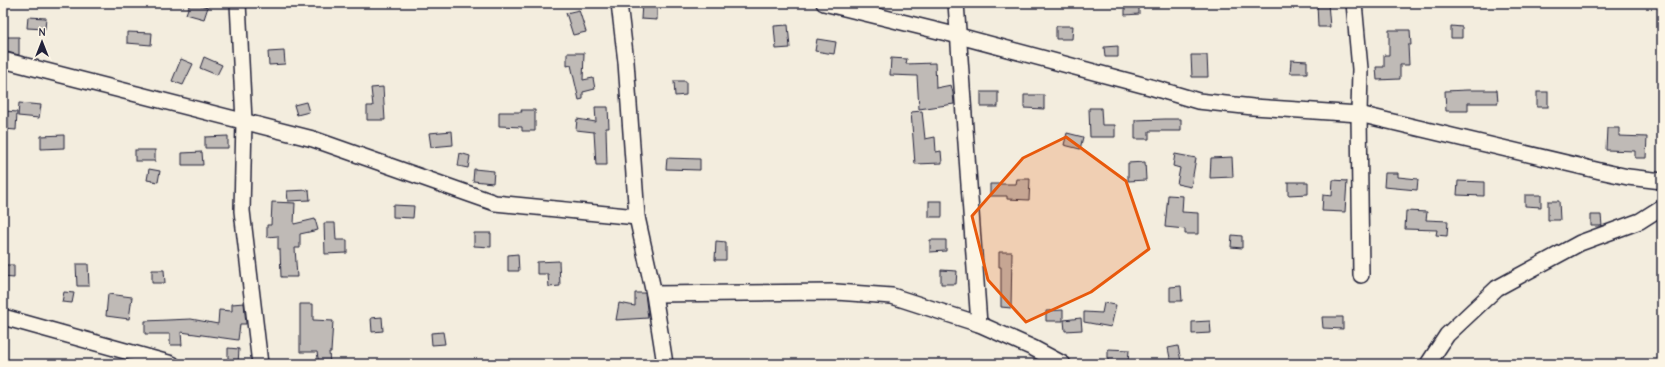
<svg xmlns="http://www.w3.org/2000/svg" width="1665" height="367" viewBox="0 0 1665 367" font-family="'Comic Neue',sans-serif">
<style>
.building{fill:#bfbab6;stroke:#22223b}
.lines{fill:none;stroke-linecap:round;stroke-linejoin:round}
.minor-casing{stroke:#22223b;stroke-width:18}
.minor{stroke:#fcf5e5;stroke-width:15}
.marked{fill:#e8590c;fill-opacity:0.2;stroke:#e8590c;stroke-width:3;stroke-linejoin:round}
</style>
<rect width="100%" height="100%" fill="#f3edde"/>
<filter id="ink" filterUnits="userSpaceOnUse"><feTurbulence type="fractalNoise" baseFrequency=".025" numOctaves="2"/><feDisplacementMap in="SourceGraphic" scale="8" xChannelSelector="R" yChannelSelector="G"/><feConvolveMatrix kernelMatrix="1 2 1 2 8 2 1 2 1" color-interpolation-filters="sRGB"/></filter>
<g filter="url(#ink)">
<g class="building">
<path d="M190 3 208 7 204 19 186 14Z"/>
<path d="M642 3H657V20L641 19Z"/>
<path d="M1125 3H1139V14L1125 15Z"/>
<path d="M1317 3H1328L1330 27H1318Z"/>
<path d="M579 10 586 32 573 35 566 13Z"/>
<path d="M28 17 46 18 45 29 27 28Z"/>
<path d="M788 25 790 48 776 49 774 26Z"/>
<path d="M1056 26H1073L1072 39H1056Z"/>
<path d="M1451 26 1462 27V38H1451Z"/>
<path d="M1389 30H1410L1411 45H1408L1409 65H1400V79L1377 80 1376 67H1384V55H1389Z"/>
<path d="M127 32 152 33 151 45 127 43Z"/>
<path d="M4 37H19V55L3 51Z"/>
<path d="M817 39 836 42 834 54 815 51Z"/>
<path d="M1118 46V57H1105L1104 47Z"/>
<path d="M284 51 285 64 269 65 268 52Z"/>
<path d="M567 53H584L583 80 593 78 595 89 583 92V99L579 100 571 65 567 66Z"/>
<path d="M1191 55H1207L1208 77H1192Z"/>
<path d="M204 57 222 65 217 75 200 68Z"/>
<path d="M891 58 907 59 906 64 935 63 936 88 951 85 953 93 954 104 919 109 917 76 890 75Z"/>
<path d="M181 59 193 64 183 85 172 81Z"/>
<path d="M1291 60 1307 61V73H1290Z"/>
<path d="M674 81H686V95L675 96Z"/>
<path d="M383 87 385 120H367V106H373L371 88Z"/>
<path d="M1467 90H1497L1498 103H1468V111H1446L1445 91Z"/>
<rect x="981" y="92" width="17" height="15"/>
<rect x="1537" y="92" width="11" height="15"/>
<path d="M1024 95H1044V109L1024 108Z"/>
<path d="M306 102 309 112 297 115 294 105Z"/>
<path d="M19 103 41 105 39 118 18 116Z"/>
<path d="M595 107H608L609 128H606L607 165H596L594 132 576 130 577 119 596 122Z"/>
<path d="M1089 108H1101L1102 125H1115V137H1090Z"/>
<path d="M521 110H535V131H522V127L499 126V112H522Z"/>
<path d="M5 111 17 112 16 130 4 129Z"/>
<path d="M922 111 925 139 935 137 936 152 941 151 942 163 915 164 911 112Z"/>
<path d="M1165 119H1181V131H1149V139H1135V120Z"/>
<path d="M1607 128H1619V136L1647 137 1646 158H1635V151L1606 150Z"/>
<path d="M452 131 453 145 431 147 429 133Z"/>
<path d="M1067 133 1083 137 1080 149 1064 145Z"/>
<path d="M64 135V148L41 149V136Z"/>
<path d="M228 136V148H205V137Z"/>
<rect x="135" y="150" width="20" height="11"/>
<path d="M202 152 203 165H182V153Z"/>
<path d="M460 153 470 156 468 168 458 166Z"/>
<path d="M1175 154 1196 158 1191 187 1177 184 1180 168 1173 166Z"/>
<path d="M1232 157 1233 177 1210 178 1211 158Z"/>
<path d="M667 158 700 159V170L666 169Z"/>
<path d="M1145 162 1146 180 1128 181V163Z"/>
<path d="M149 169 160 171 158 182 147 180Z"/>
<path d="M474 169 494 171 493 183 473 181Z"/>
<path d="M1385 173H1398V177L1418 179 1417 190 1384 187Z"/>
<path d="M1017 179H1030L1029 200 1007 199V196H990V184H1016Z"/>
<path d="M1333 180 1347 181 1345 212 1322 211 1323 195 1332 196Z"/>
<path d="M1458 181 1484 182V196L1457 195Z"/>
<path d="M1288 182H1308V194L1288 195Z"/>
<path d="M309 190 310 200 288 201 287 191Z"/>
<path d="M1168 195 1183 196 1182 212 1198 213V234H1185V229L1165 227Z"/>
<path d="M1525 195H1541V207L1525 206Z"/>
<rect x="929" y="201" width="13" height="16"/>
<path d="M1548 201H1559L1560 220H1548Z"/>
<path d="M272 202 295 203 294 224 315 219 318 230 300 234V248H295L297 277H281L280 249H278V236L267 237V225H271Z"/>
<path d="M393 205 414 206 413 218 393 217Z"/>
<path d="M1406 211 1427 212 1426 220 1448 221 1447 236 1436 235 1437 230 1405 229Z"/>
<path d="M1591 215H1601L1602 226H1591Z"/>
<path d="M324 223H335L336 240H347V253L325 254Z"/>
<path d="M474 233H491V247L474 246Z"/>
<path d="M1232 235 1242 236V248L1231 247Z"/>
<path d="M930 240H946V251L930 252Z"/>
<path d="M716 241 726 242V260H715Z"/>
<path d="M999 252H1012L1011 308 1001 307V267H999Z"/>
<path d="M518 254 519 271H508V255Z"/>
<path d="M559 261 560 286 549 287 548 274H537V262Z"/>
<path d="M76 264H88L89 286H77Z"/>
<path d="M3 265H14V278L3 277Z"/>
<path d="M152 270H164L165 283H152Z"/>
<path d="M941 270 957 271 956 284H941Z"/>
<path d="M1181 286 1182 301H1170V287Z"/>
<path d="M64 292 74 293 72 303 62 302Z"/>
<path d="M635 293H645L648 318 616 320 619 303 635 306Z"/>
<path d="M108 294 132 297 129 319 106 316Z"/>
<path d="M244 303 246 324H240L238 340 181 332 182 345H170V334H145V321L191 319 218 324 219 310 232 311V304Z"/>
<path d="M1104 303 1116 305 1111 327 1084 322V312L1102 313Z"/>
<path d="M300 304H313V320L333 321 331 352H329L330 364H319L317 352H300Z"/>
<path d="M1063 310V321H1046V311Z"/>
<path d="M382 317 383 331 372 332 371 318Z"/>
<path d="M1322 317H1343V329L1323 328Z"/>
<path d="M1081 318 1082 330 1065 331 1064 320Z"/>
<path d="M1210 321 1211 333 1192 334V322Z"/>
<path d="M443 332 445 344 432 345 431 333Z"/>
<path d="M1178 346 1181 361 1171 363 1168 348Z"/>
<path d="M228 348 239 349 238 364H228Z"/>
<path d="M1108 349 1129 350 1128 364 1108 363Z"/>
</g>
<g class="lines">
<g class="minor-casing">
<g id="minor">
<path d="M238 3 244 121 242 211 260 364"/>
<path d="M619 3 626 62 637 217 654 294 665 364"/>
<path d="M824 3 959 36 1154 88 1198 101 1253 107 1359 114 1600 171 1628 177 1662 181"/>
<path d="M956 3 979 324"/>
<path d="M1354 3 1360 69 1359 114 1361 275"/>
<path d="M3 60 313 139 495 203 637 217"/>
<path d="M654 294 836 292 892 296 979 324 1033 348 1063 364"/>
<path d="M3 317 172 364"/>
<path d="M1428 364 1447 335 1497 288 1580 243 1640 221 1662 207"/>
</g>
</g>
<use href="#minor" class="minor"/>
</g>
</g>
<path class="marked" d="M1066 137 1126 181 1149 249 1091 292 1026 322 988 280 972 216 1023 158Z"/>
<rect width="1665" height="367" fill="none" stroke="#fcf5e5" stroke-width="16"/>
<rect x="8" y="8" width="1649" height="351" fill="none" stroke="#22223b" stroke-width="1.5" filter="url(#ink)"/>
<g transform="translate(42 42)" stroke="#fcf5e5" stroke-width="3" paint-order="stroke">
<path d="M0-3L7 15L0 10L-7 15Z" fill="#22223b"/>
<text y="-6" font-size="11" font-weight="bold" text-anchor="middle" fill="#22223b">N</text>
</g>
</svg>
